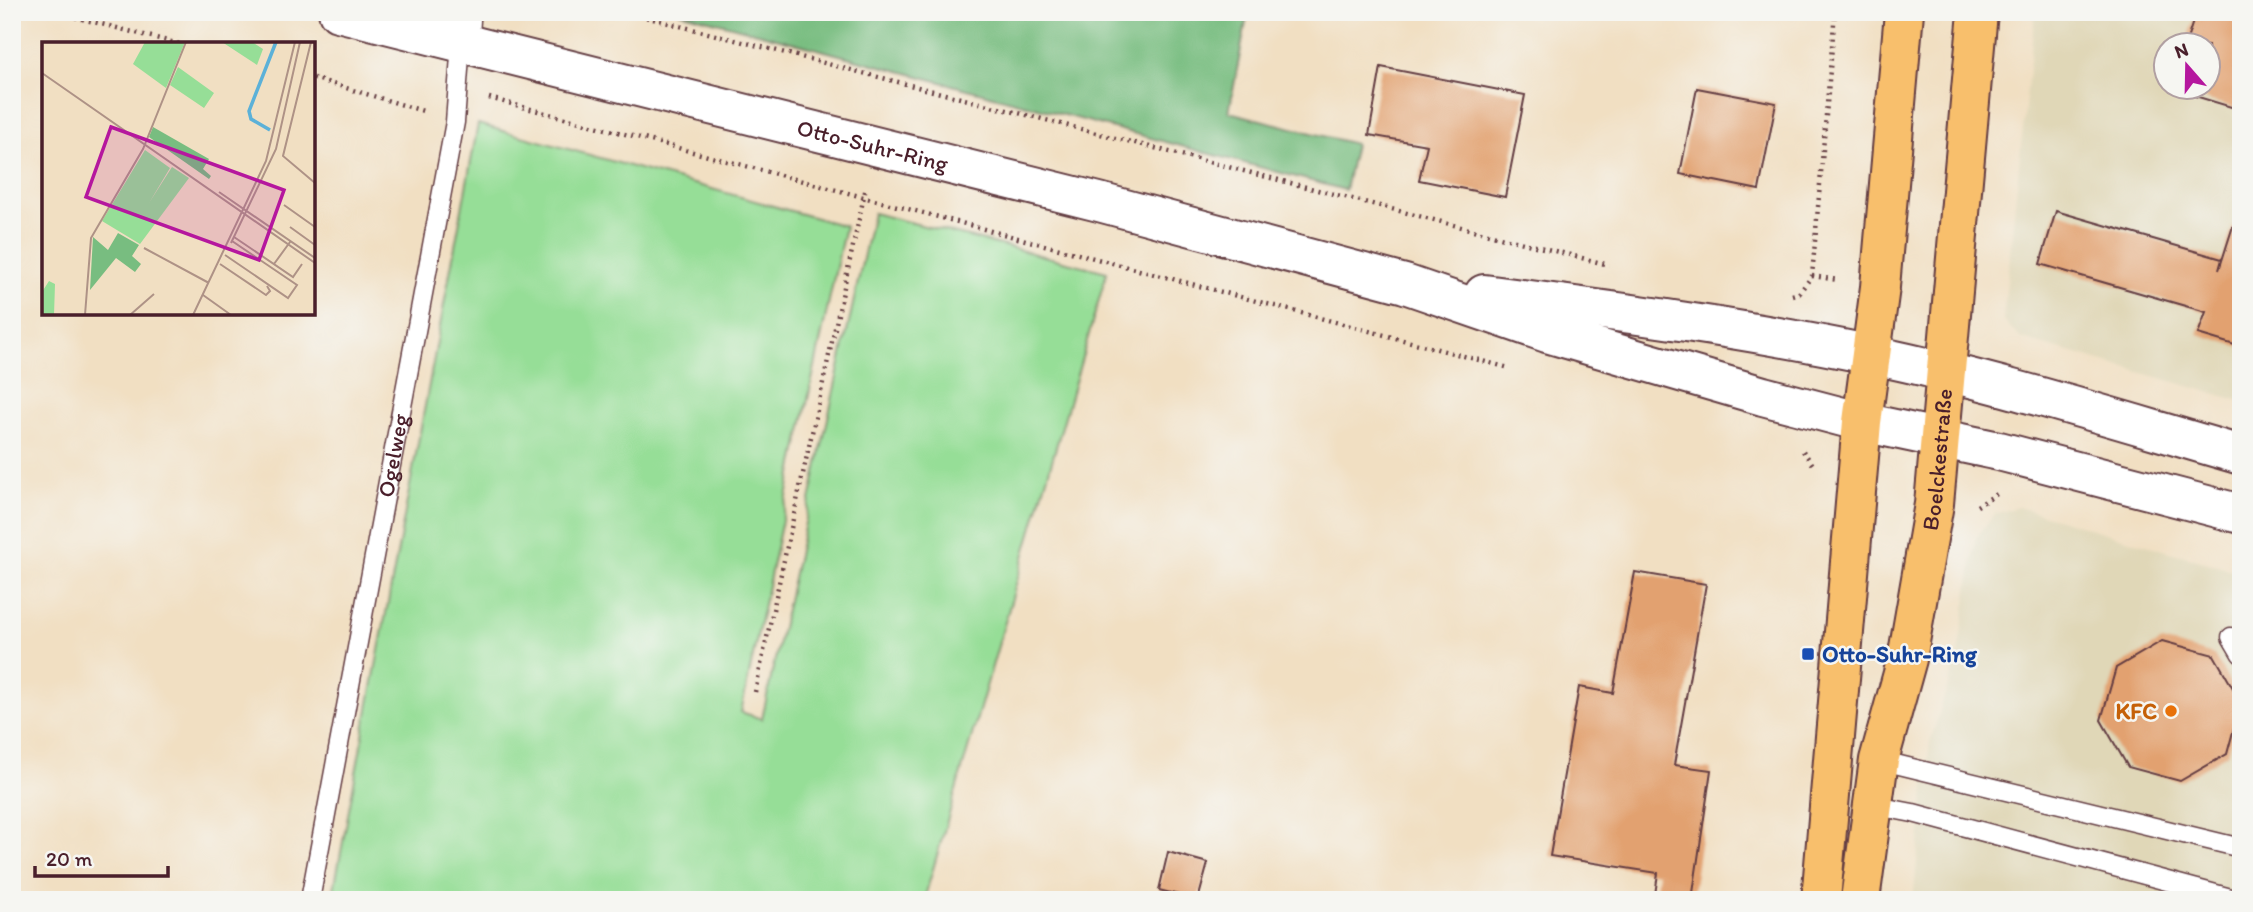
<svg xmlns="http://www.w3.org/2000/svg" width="2253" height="912" viewBox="0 0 2253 912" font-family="Itim,sans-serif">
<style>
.built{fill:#e0d7b7;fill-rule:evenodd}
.green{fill:#96de97;stroke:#707e61;stroke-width:2}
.forest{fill:#78bd80;stroke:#616e56;stroke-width:2}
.building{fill:#e2a16f}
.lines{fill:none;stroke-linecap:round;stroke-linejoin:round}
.service-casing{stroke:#633c42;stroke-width:21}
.minor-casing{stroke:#633c42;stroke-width:38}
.tertiary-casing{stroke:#633c42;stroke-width:42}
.primary-casing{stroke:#633c42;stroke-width:42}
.path{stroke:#633c42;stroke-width:4.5;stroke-dasharray:2 5;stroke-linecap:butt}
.service{stroke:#fff;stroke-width:18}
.minor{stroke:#fff;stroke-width:35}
.tertiary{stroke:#fff;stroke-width:38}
.primary{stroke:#f8bf6c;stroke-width:38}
.transit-dot{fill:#1a4fb4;stroke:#f6f6f2;stroke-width:2.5}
.food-dot{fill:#e8710a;stroke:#f6f6f2;stroke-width:2.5}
.labels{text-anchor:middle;stroke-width:5;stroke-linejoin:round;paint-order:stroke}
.street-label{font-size:23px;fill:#4a1f2b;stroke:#f6f6f2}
.transit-label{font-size:23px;font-weight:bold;fill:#164399;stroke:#f6f6f2;text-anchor:start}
.food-label{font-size:23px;font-weight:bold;fill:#c56008;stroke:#f6f6f2;text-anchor:end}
.inset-river{fill:none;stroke:#5cb1d8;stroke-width:3.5}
.inset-road{fill:none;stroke:#ae9286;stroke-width:2}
.view{fill:#b5179e;fill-opacity:0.15;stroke:#b5179e;stroke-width:3.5}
.inset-edge{fill:none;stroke:#4a1f2b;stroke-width:3.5}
</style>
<rect width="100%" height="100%" fill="#f6f6f2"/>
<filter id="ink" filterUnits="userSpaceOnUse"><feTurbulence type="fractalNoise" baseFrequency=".0143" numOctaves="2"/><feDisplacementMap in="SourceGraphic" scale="14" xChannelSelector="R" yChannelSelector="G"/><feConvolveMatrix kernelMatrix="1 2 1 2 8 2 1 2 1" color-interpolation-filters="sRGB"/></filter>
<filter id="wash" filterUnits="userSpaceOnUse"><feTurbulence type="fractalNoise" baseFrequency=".00686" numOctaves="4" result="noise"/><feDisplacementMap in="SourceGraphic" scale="28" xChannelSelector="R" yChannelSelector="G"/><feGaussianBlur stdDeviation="1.57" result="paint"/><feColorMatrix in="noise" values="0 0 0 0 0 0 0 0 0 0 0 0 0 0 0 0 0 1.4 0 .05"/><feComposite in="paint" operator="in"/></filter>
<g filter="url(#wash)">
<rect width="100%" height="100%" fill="#f1dfc2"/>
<g class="built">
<path d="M2035 12H2241V401L2020 338 2003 320ZM2166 46H2208V88H2166Z"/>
<path d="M2018 507 2241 573V900H1913L1930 742 1958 655 1976 538 1994 514Z"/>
</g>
<path class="green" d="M478 124 845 226 741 712 762 719 873 213 1107 272 924 900H332Z"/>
<path class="forest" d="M679 12H1248L1229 112 1355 144 1345 190Z"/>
<g id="blocks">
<g class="building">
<path d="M2196 12H2241V110L2172 89 2208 88V46H2185Z"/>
<path d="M1381 67 1525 95 1505 197 1419 180 1427 145 1369 135Z"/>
<path d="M1697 88 1776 103 1759 190 1680 174Z"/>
<path d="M2056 211 2222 259 2219 270 2233 226 2241 227V347L2198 334 2206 312 2040 264Z"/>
<path d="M1635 572 1706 584 1674 765 1711 770 1692 900 1655 895 1658 873 1550 856 1579 687 1613 693Z"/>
<path d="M2162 641 2214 655 2241 702 2227 754 2180 781 2128 767 2101 720 2116 668Z"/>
<path d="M1168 852 1208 863 1198 900 1159 890Z"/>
</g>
</g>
</g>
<g filter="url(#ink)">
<use href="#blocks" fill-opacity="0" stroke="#633c42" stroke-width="2"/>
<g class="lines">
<g class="service-casing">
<g id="service">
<path d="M2231 637 2241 654"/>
<path d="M1879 760 2241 848"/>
<path d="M1871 805 1913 813 2238 900"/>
<path id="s1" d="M310 900 455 122 461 43"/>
</g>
</g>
<g class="minor-casing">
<path id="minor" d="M461 43 463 12"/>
</g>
<g class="tertiary-casing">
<g id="tertiary">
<path id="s2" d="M338 12 1099 202 1405 284 1547 333 1763 396 1862 422 1999 451 2241 514"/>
<path d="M1484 294C1613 311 1744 328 1872 355 1997 381 2119 420 2241 455"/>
</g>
</g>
<g class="primary-casing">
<g id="primary">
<path d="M1821 900 1862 422 1880 287 1904 12"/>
<path id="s3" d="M1860 900 1879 760 1907 659 1934 504 1978 12"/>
</g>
</g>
<g class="path">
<path d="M55 12 179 44"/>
<path d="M626 12 1609 265"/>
<path d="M313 78 423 111"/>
<path d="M489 98 1509 368"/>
<path d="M1812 276 1838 280"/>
<path d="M1792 295 1799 293 1812 276 1835 12"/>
<path d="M1803 451 1814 466"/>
<path d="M1977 506 1997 494"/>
<path d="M755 692 866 187"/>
</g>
<use href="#service" class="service"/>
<use href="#minor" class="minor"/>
<use href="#tertiary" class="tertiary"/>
<use href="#primary" class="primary"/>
</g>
</g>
<rect class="transit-dot" x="1801" y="647" width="14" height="14" rx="3.5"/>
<circle class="food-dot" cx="2171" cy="711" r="7"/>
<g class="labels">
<g class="street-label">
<text dy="8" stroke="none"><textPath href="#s2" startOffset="551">Otto-Suhr-Ring</textPath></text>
<text dy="8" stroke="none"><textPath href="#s1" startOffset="452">Ogelweg</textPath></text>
<text dy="8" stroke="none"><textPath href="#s3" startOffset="448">Boelckestraße</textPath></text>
</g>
<g class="transit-label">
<text x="1822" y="662">Otto-Suhr-Ring</text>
</g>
<g class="food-label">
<text x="2157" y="719">KFC</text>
</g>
</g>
<g transform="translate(42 42)">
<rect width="273" height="273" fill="#f1dfc2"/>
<path d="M103 0H143L124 46 91 22ZM180 0H210L221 7 215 23ZM136 25 172 51 162 66 128 43ZM103 108 128 126 107 161 130 125 147 136 98 202 60 179ZM7 239 13 242 12 273H0V250Z" fill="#96de97"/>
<path d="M111 85 167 117 161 127 169 134 167 137 107 95ZM76 191 97 203 90 214 99 222 93 230 74 216 48 248 51 195 66 208Z" fill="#78bd80"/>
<path class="inset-river" d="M228 88 209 77 207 69 234 0"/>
<path class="inset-road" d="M269 0 241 114 273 141M0 31 273 221M177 150 273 216M242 163 273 185M248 185 273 203M192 195 251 235 260 222M189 201 234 107 258 0M102 206 167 241M183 213 246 256 255 243 190 199M178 222 224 253 228 249 225 244M232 222 248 200M161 253 189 273M43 273 49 196 101 107 144 0M88 273 112 252M151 273 224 119 253 0"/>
<path class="view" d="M69 85 242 148 217 218 44 155Z"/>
<rect width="273" height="273" class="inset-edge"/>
</g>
<rect width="2253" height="912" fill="none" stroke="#f6f6f2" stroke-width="42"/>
<g transform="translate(2187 66) rotate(340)"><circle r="33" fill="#f6f6f2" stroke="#b1a0a2" stroke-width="2"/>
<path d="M0-5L12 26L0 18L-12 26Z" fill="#b5179e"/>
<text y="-10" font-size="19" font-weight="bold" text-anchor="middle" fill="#4a1f2b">N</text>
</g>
<path d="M35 866v10h133v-10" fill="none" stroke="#4a1f2b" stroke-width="3.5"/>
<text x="46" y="866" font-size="21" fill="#4a1f2b" stroke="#f6f6f2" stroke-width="5" paint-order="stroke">20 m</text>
</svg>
